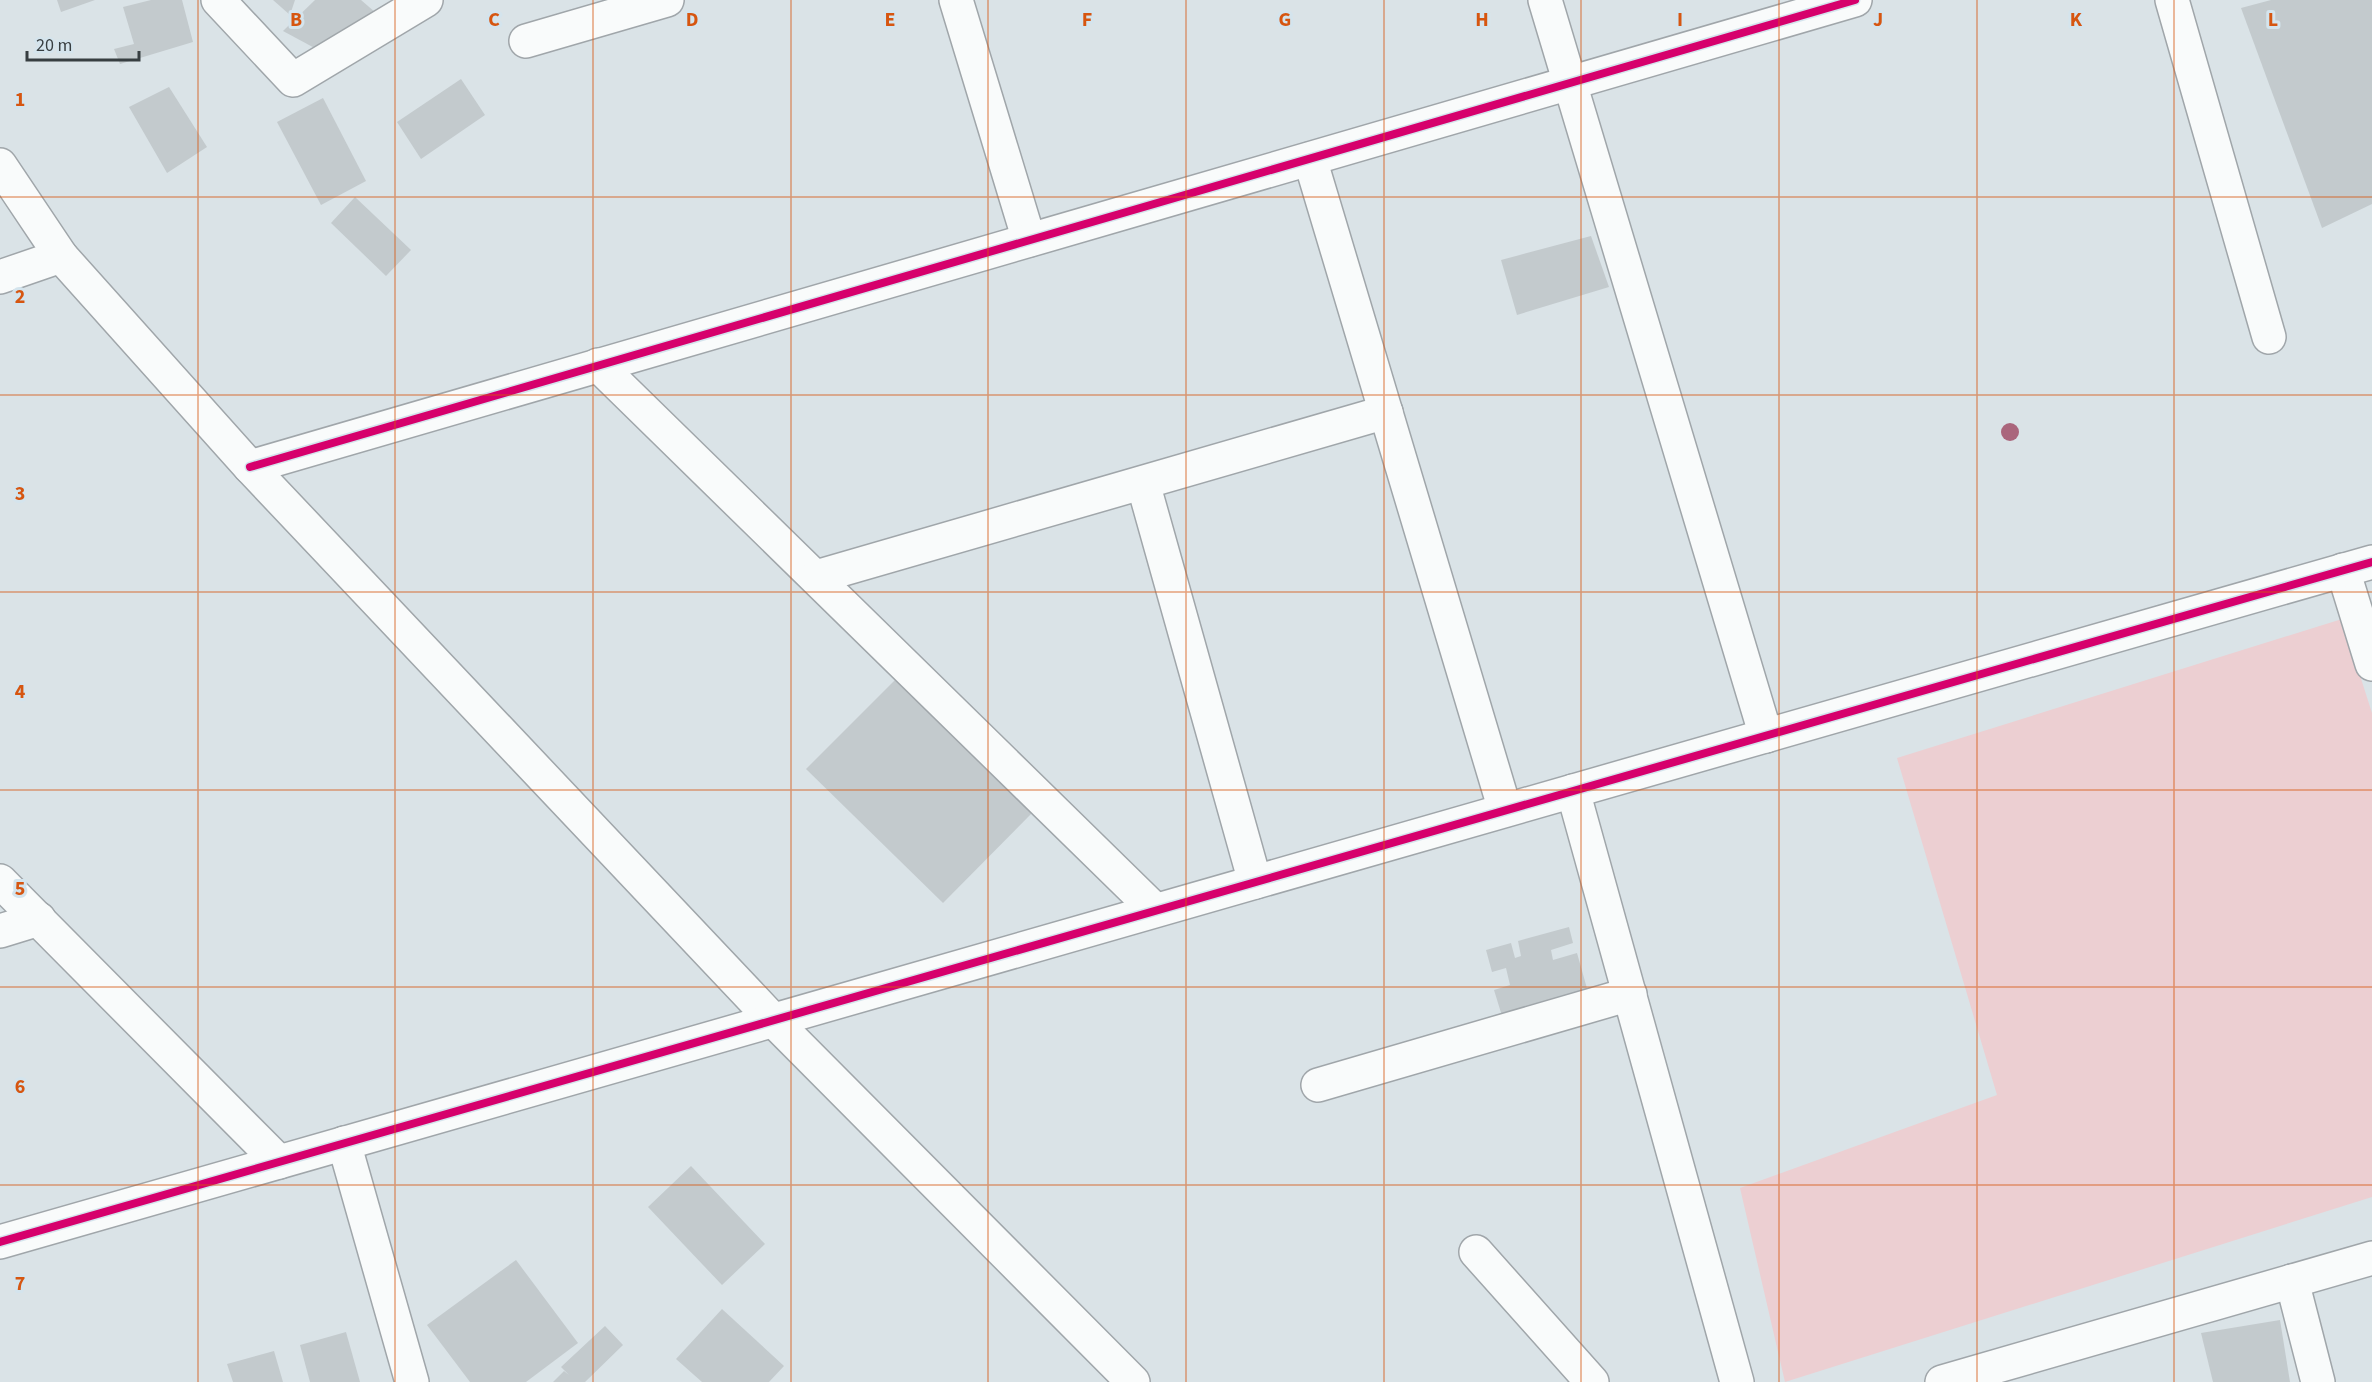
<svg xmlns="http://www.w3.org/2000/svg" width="2372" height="1382" viewBox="0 0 2372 1382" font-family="'Source Sans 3',sans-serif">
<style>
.green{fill:#eccfd2}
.building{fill:#c3cacd}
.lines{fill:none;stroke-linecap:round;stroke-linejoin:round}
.street-casing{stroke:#a0a6aa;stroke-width:36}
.street{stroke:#f9fbfb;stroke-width:33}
.cycleway-casing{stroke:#d4e4ed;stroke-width:11}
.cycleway{stroke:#d6006c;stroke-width:8}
.tree{fill:#aa667c}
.grid{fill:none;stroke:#d65611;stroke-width:1.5;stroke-opacity:0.55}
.grid-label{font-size:20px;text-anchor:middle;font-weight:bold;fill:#d65611;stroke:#d4e4ed;stroke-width:6;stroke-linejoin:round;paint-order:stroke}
</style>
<rect width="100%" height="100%" fill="#dae3e7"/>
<path class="green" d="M2342 619 2372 713V1197L1785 1382 1740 1188 1997 1095 1897 758Z"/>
<g class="building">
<path d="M57 0H95L61 12Z"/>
<path d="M151 0H182L193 42 120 64 114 49 134 44 123 7Z"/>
<path d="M273 0H295L290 15Z"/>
<path d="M315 0H361L376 13 322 52 283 31Z"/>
<path d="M2271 0H2372V204L2322 228 2241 8Z"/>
<path d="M461 79 485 115 421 159 397 122Z"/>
<path d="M169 87 207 147 167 173 129 107Z"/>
<path d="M323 98 366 181 321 205 277 122Z"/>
<path d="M355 197 411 250 386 276 331 223Z"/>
<path d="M1591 236 1609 287 1517 315 1501 260Z"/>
<path d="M897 678 1033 812 943 903 806 769Z"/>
<path d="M1569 927 1573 943 1551 950 1553 960 1577 953 1588 992 1502 1016 1494 990 1510 985 1506 968 1492 972 1486 950 1511 943 1515 958 1521 956 1518 941Z"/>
<path d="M691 1166 765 1244 722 1285 648 1207Z"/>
<path d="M516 1260 578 1343 526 1382H470L427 1325Z"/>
<path d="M722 1309 784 1366 769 1382H702L676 1359Z"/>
<path d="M2280 1320 2290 1382H2213L2201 1333Z"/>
<path d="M605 1326 623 1345 585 1382H553L564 1371 569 1375 561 1367Z"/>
<path d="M346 1332 360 1382H310L300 1345Z"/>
<path d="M274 1351 283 1382H233L227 1364Z"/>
</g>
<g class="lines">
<g class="street-casing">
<g id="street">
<path d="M218 0 293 80 426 0"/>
<path d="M956 0 1029 240"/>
<path d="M1545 0 1766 736"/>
<path d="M2172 0 2269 337"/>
<path d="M526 41 667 0"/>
<path d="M1310 159 1505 810"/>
<path d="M0 165 61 256 250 467 773 1020 1133 1382"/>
<path d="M0 277 61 256"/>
<path d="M598 365 1155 910"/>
<path d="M250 467 1855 0"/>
<path d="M1143 483 1255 882"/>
<path d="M2343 570 2372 664"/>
<path d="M816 577 1386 412"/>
<path d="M1573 791 1737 1382"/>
<path d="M0 881 279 1162"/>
<path d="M0 931 39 919"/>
<path d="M1318 1085 1630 994"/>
<path d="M344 1143 412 1382"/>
<path d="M0 1242 2372 562"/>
<path d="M1476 1252 1592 1382"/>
<path d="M2292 1281 2318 1382"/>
<path d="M1942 1382 2372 1258"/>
</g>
</g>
<use href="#street" class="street"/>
<g class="cycleway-casing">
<g id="cycleway">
<path d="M250 467 1855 0"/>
<path d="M0 1242 2372 562"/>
</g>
</g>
<use href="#cycleway" class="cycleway"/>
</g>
<circle class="tree" cx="2010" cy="432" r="9"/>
<path class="grid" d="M198 0V1382M395 0V1382M593 0V1382M791 0V1382M988 0V1382M1186 0V1382M1384 0V1382M1581 0V1382M1779 0V1382M1977 0V1382M2174 0V1382M0 197H2372M0 395H2372M0 592H2372M0 790H2372M0 987H2372M0 1185H2372"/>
<g class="grid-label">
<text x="296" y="26">B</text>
<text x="494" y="26">C</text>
<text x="692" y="26">D</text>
<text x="890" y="26">E</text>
<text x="1087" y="26">F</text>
<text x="1285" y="26">G</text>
<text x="1482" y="26">H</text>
<text x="1680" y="26">I</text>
<text x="1878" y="26">J</text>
<text x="2076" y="26">K</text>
<text x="2273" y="26">L</text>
<text x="20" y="106">1</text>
<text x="20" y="303">2</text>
<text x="20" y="500">3</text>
<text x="20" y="698">4</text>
<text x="20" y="895">5</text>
<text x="20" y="1093">6</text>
<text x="20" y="1290">7</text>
</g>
<path d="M27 51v9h112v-9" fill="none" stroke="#373e41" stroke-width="3"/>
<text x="36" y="51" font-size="18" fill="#373e41" stroke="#d4e4ed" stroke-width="4.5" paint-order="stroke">20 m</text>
</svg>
